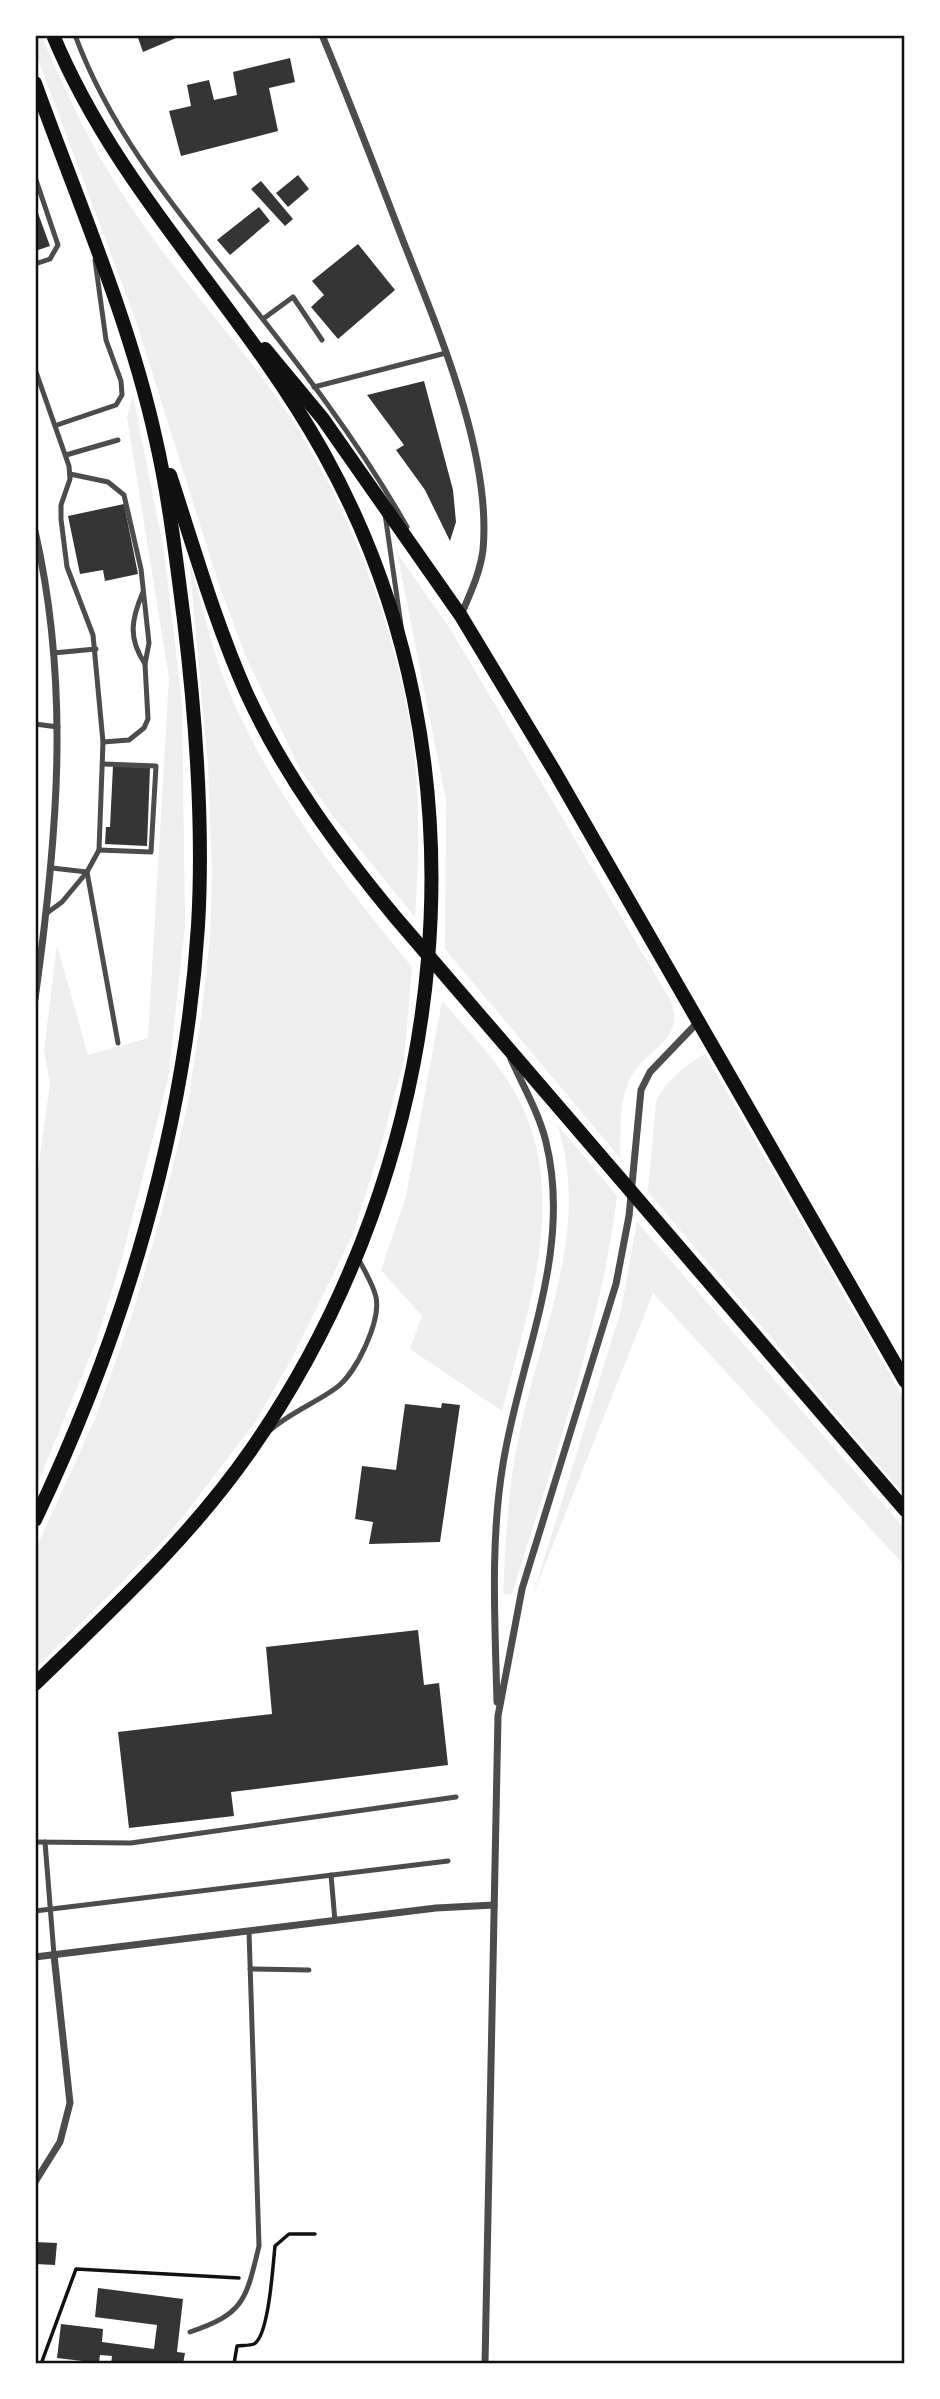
<svg xmlns="http://www.w3.org/2000/svg" width="940" height="2399" viewBox="0 0 940 2399" font-family="'Asap Condensed',sans-serif">
<style>
.green{fill:#eee}
.building{fill:#353535}
.lines{fill:none;stroke-linecap:round;stroke-linejoin:round}
.path{stroke:#111;stroke-width:3.5}
.service{stroke:#4c4c4c;stroke-width:5}
.minor{stroke:#4c4c4c;stroke-width:7}
.secondary{stroke:#111;stroke-width:14}
.neatline{fill:none;stroke:#111;stroke-width:2.5}
</style>
<rect width="100%" height="100%" fill="#fff"/>
<g class="green">
<path d="M35 35H41C65 90 90 145 123 195 170 269 232 333 282 405 347 498 402 641 414 753 420 808 419 862 415 917L332 815 299 767 246 657 218 582 136 321 35 51Z"/>
<path d="M133 396 164 551 182 703 185 926 168 1079 121 1261 97 1339 35 1490V1192L50 1084 44 1050 57 945 88 1055 148 1038 169 678 127 417Z"/>
<path d="M397 553 449 627 671 1001C685 1042 647 1047 631 1077 618 1101 621 1133 620 1158L445 949 446 800Z"/>
<path d="M189 559C201 599 210 643 225 682 268 789 340 879 412 967L404 1059 382 1142 353 1234 290 1362 254 1424 167 1537 35 1669V1551L95 1419 133 1312 160 1219 187 1108 201 1017 210 939 212 873 208 765Z"/>
<path d="M442 1001C463 1025 486 1049 504 1075 576 1178 530 1302 502 1411L410 1349 422 1316 381 1270 406 1196Z"/>
<path d="M705 1054 905 1401V1496L648 1192 656 1102C665 1081 685 1066 705 1054Z"/>
<path d="M557 1124 617 1196C600 1332 552 1463 512 1594H503C506 1540 508 1487 519 1435 540 1332 592 1230 557 1124Z"/>
<path d="M637 1222 905 1529V1566L653 1293 533 1595 621 1310Z"/>
</g>
<g class="building">
<path d="M137 35H183L143 52Z"/>
<path d="M290 58 295 82 269 88 278 131 181 156 169 111 191 106 187 85 209 80 214 100 237 95 233 72Z"/>
<path d="M298 175 309 189 288 207 276 193Z"/>
<path d="M261 181 293 219 285 226 251 189Z"/>
<path d="M35 205 50 246 35 251Z"/>
<path d="M259 207 270 221 230 255 217 240Z"/>
<path d="M358 244 395 290 338 339 311 307 324 295 312 281Z"/>
<path d="M424 381 453 490 456 522 450 541 425 490 396 450 404 445 367 395Z"/>
<path d="M124 504 138 574 105 581 103 570 80 574 68 516Z"/>
<path d="M113 766 150 768 147 846 105 844 106 827H110Z"/>
<path d="M442 1403 460 1405 440 1542 369 1544 373 1522 355 1519 362 1466 396 1470 405 1404 441 1408Z"/>
<path d="M418 1630 424 1685 439 1683 448 1765 231 1792 234 1816 129 1828 118 1732 272 1714 266 1647Z"/>
<path d="M35 2242 57 2243 55 2265 35 2264Z"/>
<path d="M98 2288 183 2299 177 2352 185 2353 183 2364H111L112 2356 100 2355 99 2363 57 2358 61 2324 103 2329 102 2342 154 2349 157 2325 95 2317Z"/>
</g>
<g class="lines">
<g class="path">
<path d="M41 2364 76 2269 239 2278"/>
<path d="M234 2364 237 2346C242 2345 249 2346 254 2344 269 2336 273 2264 275 2246L289 2234H315"/>
</g>
<g class="service">
<path d="M75 35C110 130 173 206 235 284 297 362 358 440 407 527"/>
<path d="M35 177 58 245 50 259 35 264"/>
<path d="M263 319 293 297 322 340"/>
<path d="M35 369 69 466 70 479 61 505V519L67 567 93 635 103 742 99 850 87 872 118 1043"/>
<path d="M314 387 446 353"/>
<path d="M57 425 116 405 122 395 121 381 106 340 95 260"/>
<path d="M66 455 118 440"/>
<path d="M70 474 108 482 124 495 141 569 149 643 145 664 148 719 144 728 129 740 103 742"/>
<path d="M385 514 403 639"/>
<path d="M143 592C131 620 128 638 145 664"/>
<path d="M53 653 96 649"/>
<path d="M35 724 58 727"/>
<path d="M99 850 151 852 156 766 104 764"/>
<path d="M47 913 62 902 87 872 52 868"/>
<path d="M268 1432C289 1413 314 1404 336 1388 356 1374 381 1321 376 1297 373 1284 364 1270 358 1258"/>
<path d="M35 1842 131 1843 456 1797"/>
<path d="M45 1842 54 1955"/>
<path d="M331 1875 335 1921"/>
<path d="M35 1911 448 1861"/>
<path d="M250 1969 309 1970"/>
<path d="M190 2332C244 2314 246 2300 259 2246L249 1931"/>
</g>
<g class="minor">
<path d="M322 35C350 102 376 170 402 238 437 327 492 453 483 550 480 573 470 594 461 615"/>
<path d="M35 531C71 688 57 841 35 999"/>
<path d="M497 1702C495 1623 490 1542 503 1464 520 1357 573 1252 546 1142 539 1113 523 1086 511 1059"/>
<path d="M35 1957 436 1908 494 1905"/>
<path d="M35 2182 60 2142 70 2103 54 1955"/>
<path d="M485 2364 498 1716 522 1589 616 1284 629 1216 641 1090 650 1072 697 1023"/>
</g>
<g class="secondary">
<path d="M35 83C76 197 129 318 155 436 169 496 176 559 184 620 196 720 204 825 198 926 185 1131 123 1336 35 1520"/>
<path d="M265 349 323 419 461 616 555 772 905 1381"/>
<path d="M170 475C194 548 215 622 246 692 284 775 338 848 396 918L905 1510"/>
<path d="M35 1684C111 1610 190 1538 251 1450 452 1161 498 764 323 452 241 305 118 192 53 35"/>
</g>
</g>
<rect width="940" height="2399" fill="none" stroke="#ffffff" stroke-width="74"/>
<rect x="37" y="37" width="866" height="2325" class="neatline"/>
</svg>
